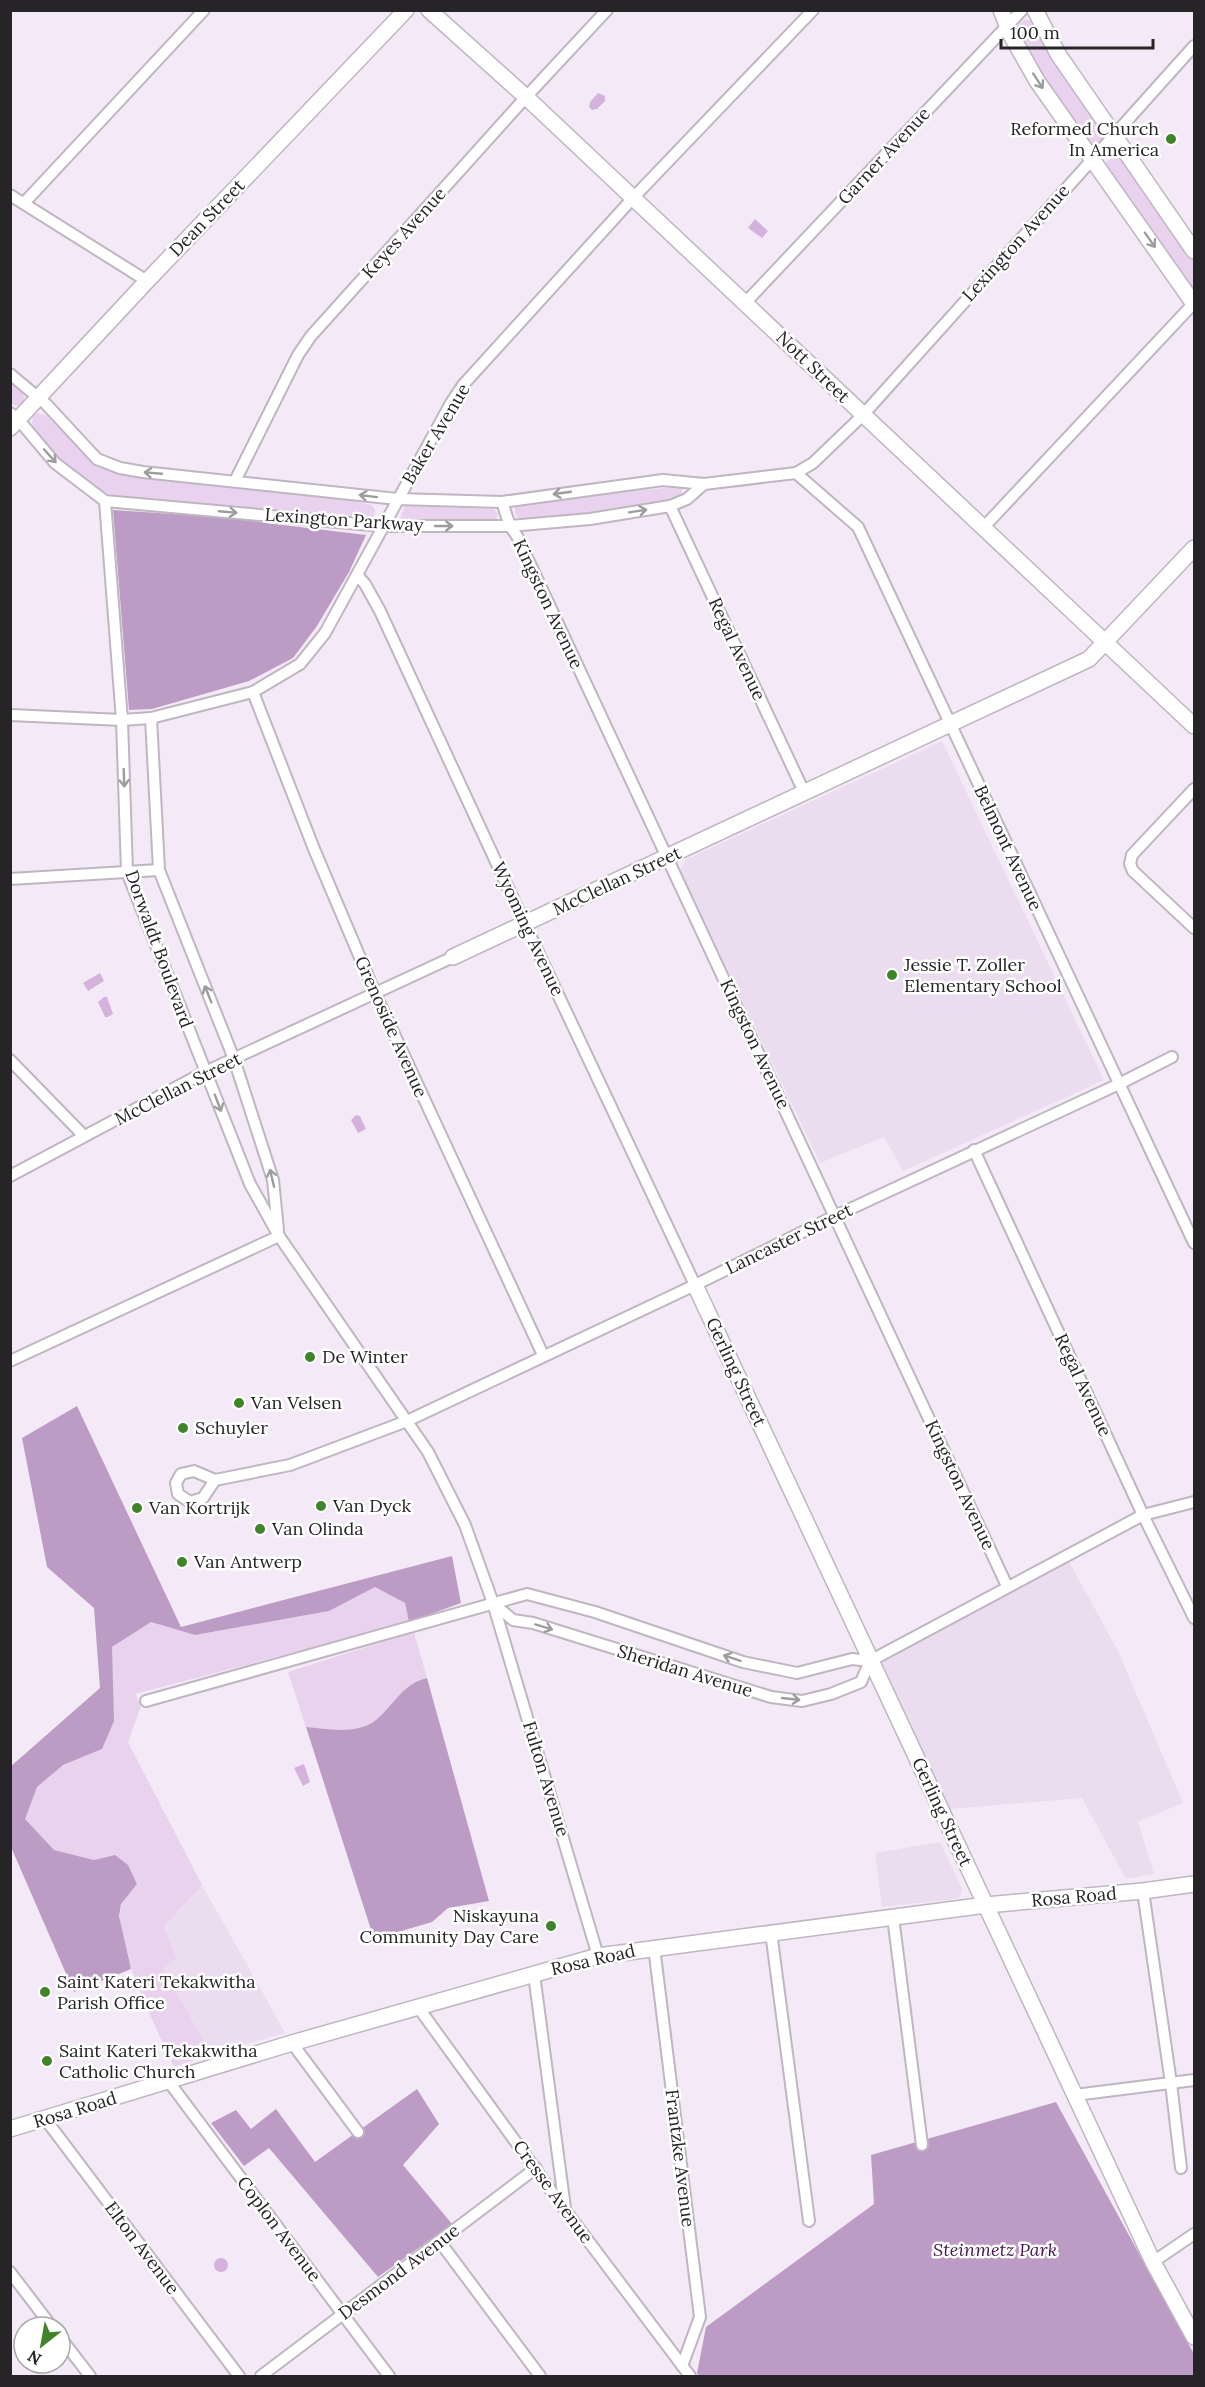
<svg xmlns="http://www.w3.org/2000/svg" width="1205" height="2387" viewBox="0 0 1205 2387" font-family="Lora,serif">
<style>
.built{fill:#ebdcef}
.green{fill:#e8d2ee}
.forest{fill:#bc9cc5}
.water{fill:#d3b2dc}
.lines{fill:none;stroke-linecap:round;stroke-linejoin:round}
.street-casing{stroke:#bfb6c2;stroke-width:14}
.secondary-casing{stroke:#bfb6c2;stroke-width:18}
.street{stroke:#fff;stroke-width:10}
.secondary{stroke:#fff;stroke-width:15}
.oneway{stroke:#9e9c9e}
.poi-dot{fill:#3f8429;stroke:#fff;stroke-width:2}
.labels{text-anchor:middle;stroke-width:5;stroke-linejoin:round;paint-order:stroke}
.poi-label{font-size:18px;fill:#272428;stroke:#fff;text-anchor:start}
.street-label{font-size:18px;fill:#272428;stroke:#fff}
.park-label{font-size:18px;font-style:italic;fill:#42194c;stroke:#fff}
</style>
<rect width="100%" height="100%" fill="#f4eaf7"/>
<g class="built">
<path d="M942 741 1104 1080 903 1171 884 1137 820 1163 680 870 685 860Z"/>
<path d="M1068 1560 1118 1651 1183 1803 1138 1822 1154 1874 1126 1879 1082 1798 949 1809 882 1667 883 1662Z"/>
<path d="M940 1842 962 1889 960 1897 955 1899 882 1907 875 1853Z"/>
<path d="M202 1885 236 1945 285 2033 211 2054 163 1968 177 1959 164 1926Z"/>
</g>
<g class="green">
<path d="M1024 20H1032L1063 74 1103 133 1104 141 1097 146H1089L1021 43 1017 25Z"/>
<path d="M1115 156 1125 159 1194 261V288L1191 287 1107 168 1106 162Z"/>
<path d="M10 383C19 390 27 393 23 405L16 406 11 403Z"/>
<path d="M38 413 47 416 86 456 102 467 138 478 342 499 372 505 375 510 374 516 367 520 113 495C84 487 48 450 32 424L33 416Z"/>
<path d="M674 487 682 489 683 495 647 505 530 520 519 519 515 514V507L520 503Z"/>
<path d="M405 506 493 509 498 513 497 518 492 522 404 521 400 518Z"/>
<path d="M375 1587 405 1603 409 1622 135 1694 141 1706 128 1742 202 1885 164 1926 177 1959 163 1968 211 2054 174 2067C159 2033 111 1940 121 1906 123 1898 132 1891 137 1884L115 1855 94 1860 54 1850 24 1819 37 1787 63 1765 102 1749 112 1647 151 1622 195 1635 329 1611Z"/>
<path d="M414 1632 427 1678C403 1683 393 1706 376 1720 356 1735 328 1729 306 1727L288 1672Z"/>
</g>
<g class="forest">
<path d="M113 510 218 517 366 535 349 572 317 626 293 658 249 681 152 709 129 710Z"/>
<path d="M77 1406 181 1627 452 1556 461 1603 409 1622 405 1603 375 1587 329 1611 195 1635 151 1622 112 1647 114 1721 102 1749 63 1765 37 1787 25 1819 54 1850 94 1860 115 1855 128 1865 137 1884 121 1904 119 1916 131 1969 74 1992 11 1847 10 1767 100 1688 94 1608 47 1567 22 1438Z"/>
<path d="M427 1678 489 1901 448 1908 432 1922 374 1939 306 1727C328 1729 357 1735 376 1720 393 1706 403 1683 427 1678Z"/>
<path d="M417 2089 439 2124 403 2165 452 2224 378 2277 269 2148 244 2166 211 2123 236 2110 251 2129 276 2109 315 2162Z"/>
<path d="M1056 2102 1194 2354V2376H699L697 2373 706 2327 874 2204 871 2155Z"/>
</g>
<g class="water">
<path d="M598 93 605 96V101L597 109 592 110 589 107 590 102Z"/>
<path d="M755 219 768 231 762 238 748 228Z"/>
<path d="M100 973 104 981 88 991 83 983Z"/>
<path d="M104 997H107L113 1014 108 1017H105L98 1002Z"/>
<path d="M356 1115 360 1116 366 1129 358 1133 351 1120Z"/>
<path d="M304 1764 310 1782 303 1786 294 1768Z"/>
<circle cx="221" cy="2265" r="7"/>
</g>
<g class="lines">
<g class="street-casing">
<g id="street">
<path d="M10 195 147 281"/>
<path d="M24 203 204 10"/>
<path d="M746 302 1022 10"/>
<path d="M10 374 46 404 97 459 120 468 143 472 397 499 502 502 663 480 704 484 796 473 813 463 863 415 1194 46"/>
<path d="M10 413 18 419 55 463 105 501 382 526H510L590 519 670 506 687 499 704 484"/>
<path d="M796 473 858 527 1194 1243"/>
<path d="M235 481 298 355 311 336 526 97 607 10"/>
<path d="M105 501 122 720 127 872 250 1184 279 1236 428 1452 465 1525 493 1603 598 1956"/>
<path d="M502 502 510 526 517 536 1007 1586"/>
<path d="M670 506 804 792"/>
<path d="M983 528 1194 303"/>
<path d="M357 575 365 584 380 611 521 916 695 1285"/>
<path d="M253 692 314 849 375 993 543 1355"/>
<path d="M10 715 122 720 151 718 253 692 300 664 325 633 451 403 463 385 633 198 813 10"/>
<path d="M151 718 159 870 234 1059 273 1180 278 1230"/>
<path d="M1194 789 1132 855 1130 864 1133 871 1194 928"/>
<path d="M10 879 159 870"/>
<path d="M10 1060 84 1136"/>
<path d="M974 1150 1143 1515 1194 1618"/>
<path d="M10 1176 205 1072 453 957"/>
<path d="M10 1361 279 1236"/>
<path d="M194 1471 215 1480 203 1498 190 1502 178 1494 176 1483 181 1474Z"/>
<path d="M215 1480 290 1465 407 1421 695 1285 835 1216 1119 1084 1172 1057"/>
<path d="M494 1604 513 1620 533 1623 771 1697 802 1701 831 1694 861 1682 870 1661"/>
<path d="M146 1701 527 1594 595 1612 743 1662 797 1673 852 1659 870 1661 1143 1515 1194 1502"/>
<path d="M1143 1891 1171 2083 1181 2168"/>
<path d="M893 1917 922 2145"/>
<path d="M771 1932 809 2221"/>
<path d="M654 1947 700 2317 682 2366"/>
<path d="M534 1974 565 2208"/>
<path d="M418 2007 565 2210 690 2376"/>
<path d="M292 2043 358 2132"/>
<path d="M169 2082 389 2376"/>
<path d="M1075 2095 1194 2080"/>
<path d="M46 2120 239 2376"/>
<path d="M440 2242 540 2376"/>
<path d="M1153 2262 1194 2234"/>
<path d="M10 2272 52 2327"/>
<path d="M60 2337 90 2376"/>
<path d="M261 2376 536 2168"/>
</g>
</g>
<g class="secondary-casing">
<g id="secondary">
<path d="M429 10 526 97 1194 726"/>
<path d="M1001 10 1011 35 1037 81 1194 304"/>
<path d="M1035 10 1058 54 1194 251"/>
<path d="M10 428 147 281 406 10"/>
<path d="M453 957 1089 659 1194 548"/>
<path d="M695 1285 1153 2262 1194 2337"/>
<path d="M10 2129 292 2043 598 1956 986 1905 1143 1891 1194 1884"/>
</g>
</g>
<use href="#street" class="street"/>
<use href="#secondary" class="secondary"/>
</g>
<defs><path id="oneway-shaft" d="M-6 0H5M1.5-3L5.5 0L1.5 3" fill="none" stroke-width="1.6" stroke-linecap="round" stroke-linejoin="round" transform="scale(1.5)"/></defs>
<g class="oneway">
<use href="#oneway-shaft" transform="translate(1038 81) rotate(57)"/>
<use href="#oneway-shaft" transform="translate(1150 240) rotate(55)"/>
<use href="#oneway-shaft" transform="translate(50 456) rotate(48)"/>
<use href="#oneway-shaft" transform="translate(153 473) rotate(-175)"/>
<use href="#oneway-shaft" transform="translate(562 493) rotate(172)"/>
<use href="#oneway-shaft" transform="translate(368 496) rotate(-173)"/>
<use href="#oneway-shaft" transform="translate(638 511) rotate(-9)"/>
<use href="#oneway-shaft" transform="translate(228 512) rotate(5)"/>
<use href="#oneway-shaft" transform="translate(444 526)"/>
<use href="#oneway-shaft" transform="translate(124 778) rotate(88)"/>
<use href="#oneway-shaft" transform="translate(208 994) rotate(-112)"/>
<use href="#oneway-shaft" transform="translate(218 1103) rotate(69)"/>
<use href="#oneway-shaft" transform="translate(272 1178) rotate(-103)"/>
<use href="#oneway-shaft" transform="translate(544 1627) rotate(17)"/>
<use href="#oneway-shaft" transform="translate(732 1658) rotate(-162)"/>
<use href="#oneway-shaft" transform="translate(791 1699) rotate(6)"/>
</g>
<g class="poi-dot">
<circle cx="1171" cy="139" r="6"/>
<circle cx="892" cy="975" r="6"/>
<circle cx="310" cy="1357" r="6"/>
<circle cx="239" cy="1403" r="6"/>
<circle cx="183" cy="1428" r="6"/>
<circle cx="321" cy="1506" r="6"/>
<circle cx="137" cy="1508" r="6"/>
<circle cx="260" cy="1529" r="6"/>
<circle cx="182" cy="1562" r="6"/>
<circle cx="551" cy="1926" r="6"/>
<circle cx="45" cy="1992" r="6"/>
<circle cx="47" cy="2061" r="6"/>
</g>
<g class="labels">
<g class="poi-label">
<text x="1159" y="135" text-anchor="end">Reformed Church<tspan x="1159" dy="21">In America</tspan></text>
<text x="904" y="971">Jessie T. Zoller<tspan x="904" dy="21">Elementary School</tspan></text>
<text x="322" y="1363">De Winter</text>
<text x="251" y="1409">Van Velsen</text>
<text x="195" y="1434">Schuyler</text>
<text x="333" y="1512">Van Dyck</text>
<text x="149" y="1514">Van Kortrijk</text>
<text x="272" y="1535">Van Olinda</text>
<text x="194" y="1568">Van Antwerp</text>
<text x="539" y="1922" text-anchor="end">Niskayuna<tspan x="539" dy="21">Community Day Care</tspan></text>
<text x="57" y="1988">Saint Kateri Tekakwitha<tspan x="57" dy="21">Parish Office</tspan></text>
<text x="59" y="2057">Saint Kateri Tekakwitha<tspan x="59" dy="21">Catholic Church</tspan></text>
</g>
<g class="street-label">
<text transform="translate(884 156) rotate(-47)" y="6">Garner Avenue</text>
<text transform="translate(207 218) rotate(-46)" y="6">Dean Street</text>
<text transform="translate(404 233) rotate(-48)" y="6">Keyes Avenue</text>
<text transform="translate(1016 243) rotate(-48)" y="6">Lexington Avenue</text>
<text transform="translate(813 367) rotate(44)" y="6">Nott Street</text>
<text transform="translate(436 434) rotate(-59)" y="6">Baker Avenue</text>
<text transform="translate(344 520) rotate(4)" y="6">Lexington Parkway</text>
<text transform="translate(548 604) rotate(65)" y="6">Kingston Avenue</text>
<text transform="translate(737 649) rotate(65)" y="6">Regal Avenue</text>
<text transform="translate(1008 848) rotate(65)" y="6">Belmont Avenue</text>
<text transform="translate(617 881) rotate(-25)" y="6">McClellan Street</text>
<text transform="translate(528 929) rotate(65)" y="6">Wyoming Avenue</text>
<text transform="translate(159 949) rotate(70)" y="6">Dorwaldt Boulevard</text>
<text transform="translate(391 1027) rotate(66)" y="6">Grenoside Avenue</text>
<text transform="translate(755 1044) rotate(65)" y="6">Kingston Avenue</text>
<text transform="translate(178 1089) rotate(-27)" y="6">McClellan Street</text>
<text transform="translate(789 1239) rotate(-26)" y="6">Lancaster Street</text>
<text transform="translate(736 1372) rotate(65)" y="6">Gerling Street</text>
<text transform="translate(1083 1385) rotate(65)" y="6">Regal Avenue</text>
<text transform="translate(960 1485) rotate(65)" y="6">Kingston Avenue</text>
<text transform="translate(685 1671) rotate(17)" y="6">Sheridan Avenue</text>
<text transform="translate(546 1779) rotate(73)" y="6">Fulton Avenue</text>
<text transform="translate(942 1812) rotate(65)" y="6">Gerling Street</text>
<text transform="translate(1074 1897) rotate(-5)" y="6">Rosa Road</text>
<text transform="translate(593 1960) rotate(-13)" y="6">Rosa Road</text>
<text transform="translate(75 2110) rotate(-17)" y="6">Rosa Road</text>
<text transform="translate(680 2158) rotate(83)" y="6">Frantzke Avenue</text>
<text transform="translate(553 2192) rotate(54)" y="6">Cresse Avenue</text>
<text transform="translate(279 2229) rotate(53)" y="6">Coplon Avenue</text>
<text transform="translate(142 2248) rotate(53)" y="6">Elton Avenue</text>
<text transform="translate(399 2272) rotate(-37)" y="6">Desmond Avenue</text>
</g>
<g class="park-label">
<text x="995" y="2256">Steinmetz Park</text>
</g>
</g>
<rect width="1205" height="2387" fill="none" stroke="#272428" stroke-width="24"/>
<g transform="translate(42 2345) rotate(211)"><circle r="28" fill="#ffffff" stroke="#a9a7a9" stroke-width="1.5"/>
<path d="M0-4.5L10 22L0 15L-10 22Z" fill="#3f8429"/>
<text y="-9" font-size="16" font-weight="bold" text-anchor="middle" fill="#272428">N</text>
</g>
<path d="M1001 39v9h152v-9" fill="none" stroke="#272428" stroke-width="3"/>
<text x="1010" y="39" font-size="18" fill="#272428" stroke="#ffffff" stroke-width="4.5" paint-order="stroke">100 m</text>
</svg>
